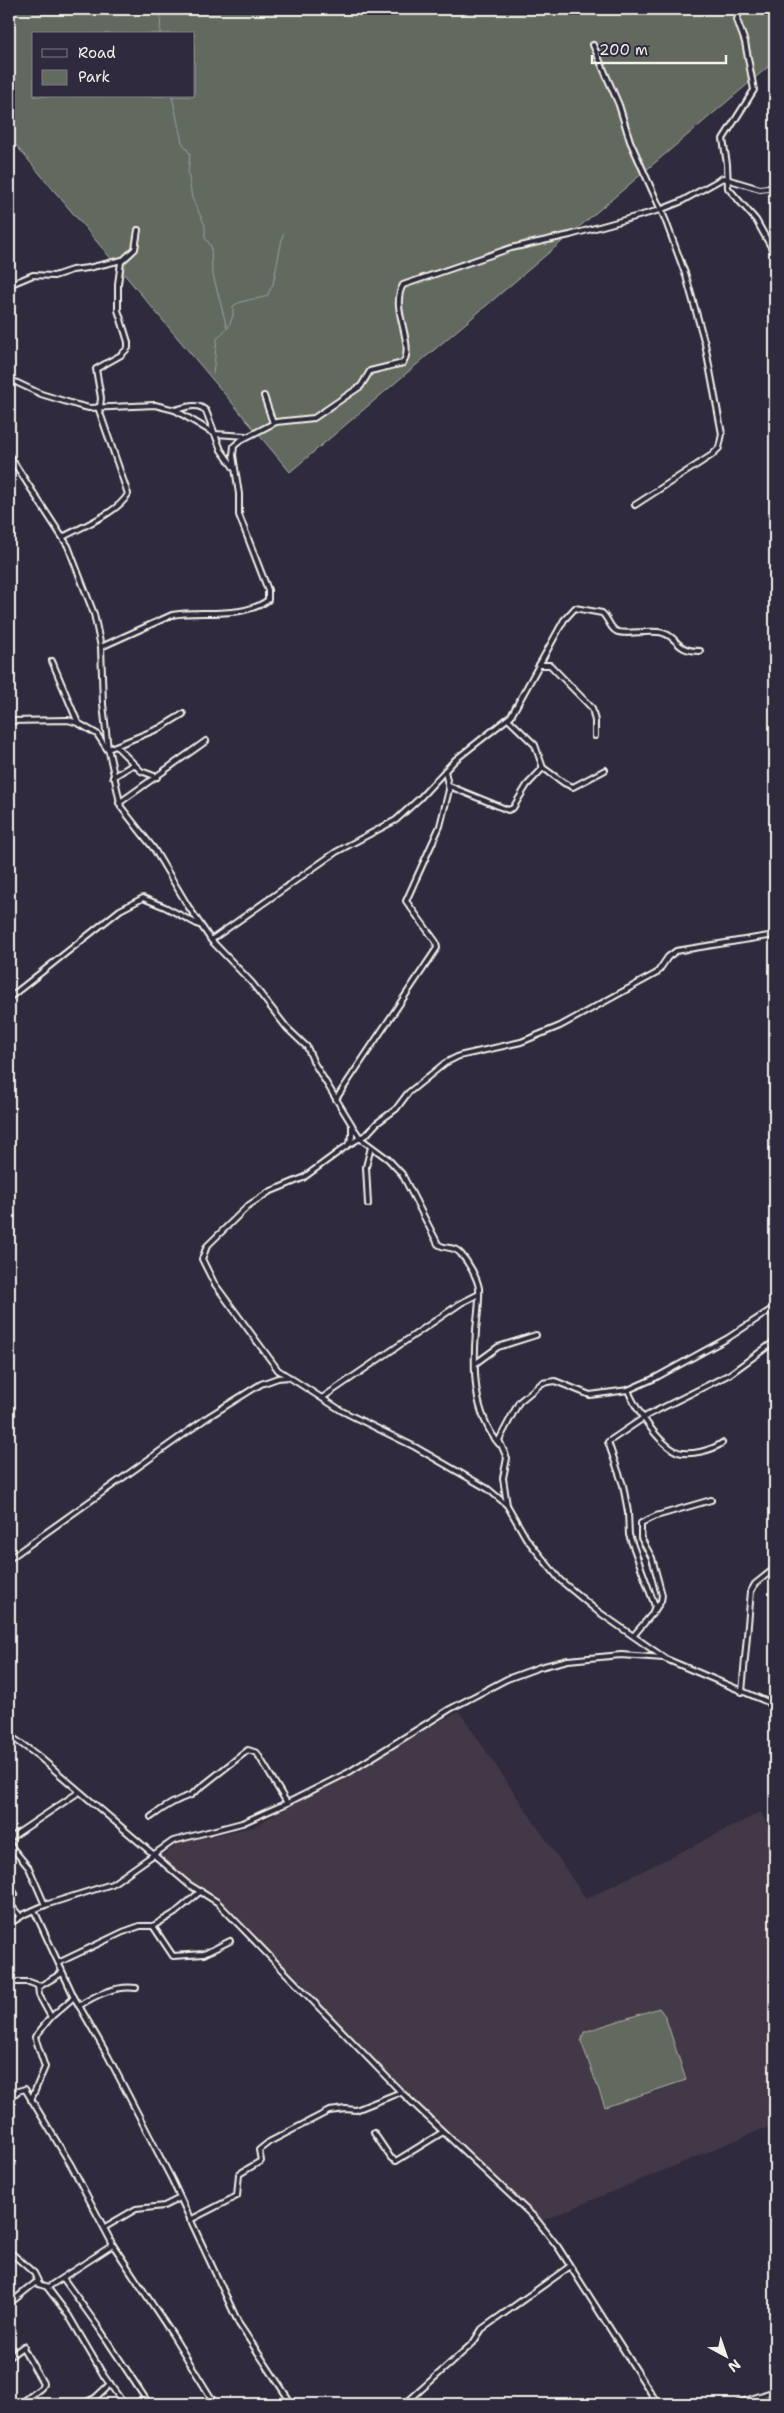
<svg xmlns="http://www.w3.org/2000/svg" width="784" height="2413" viewBox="0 0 784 2413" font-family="'Shantell Sans',sans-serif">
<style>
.built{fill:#423947}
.green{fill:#626b5f;stroke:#abaea4;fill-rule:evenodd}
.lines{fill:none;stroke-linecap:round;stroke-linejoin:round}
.stream{stroke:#929fa7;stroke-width:1}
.minor-casing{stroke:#f4f1e8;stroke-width:8}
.minor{stroke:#2f2a3d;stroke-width:4}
</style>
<rect width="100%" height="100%" fill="#2f2a3d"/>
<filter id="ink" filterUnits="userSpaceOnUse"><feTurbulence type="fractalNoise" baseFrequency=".02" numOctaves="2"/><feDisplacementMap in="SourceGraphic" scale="10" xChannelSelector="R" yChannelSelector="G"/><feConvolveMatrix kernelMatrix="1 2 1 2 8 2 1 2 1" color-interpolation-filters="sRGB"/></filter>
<g filter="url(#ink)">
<path class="built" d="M459 1711 586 1899 761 1812 775 1841V2124L542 2221 162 1856 178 1843 253 1827Z"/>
<g class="green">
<path d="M9 9H775V61L290 472 9 137ZM34 34H194V96H34Z"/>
<path d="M659 2008 665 2016 686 2080 605 2107 581 2041 584 2032Z"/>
</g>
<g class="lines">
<g class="stream">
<path d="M160 34 161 9"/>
<path d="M172 96 182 142 190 154 188 172 192 198 205 225V238L211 246 212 271 227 328 217 339 213 374"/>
<path d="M228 328 233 316V306C243 299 256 300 267 296L273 284 283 234"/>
</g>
<g class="minor-casing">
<g id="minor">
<path d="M740 9 737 20 745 42 754 90 723 139 727 164 728 188 756 220 775 254"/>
<path d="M593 45 619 105 630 141 665 219 686 276 705 344 722 434 719 448 712 455 635 505"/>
<path d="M9 285 33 275 54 276 72 270 88 268 122 260"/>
<path d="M9 379 41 394 77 405 89 408 155 405 175 410 215 434 246 436"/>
<path d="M264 396 273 423"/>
<path d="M100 407 101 398 96 369 121 355 128 348V342L118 310V284L121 262 135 249 138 230"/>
<path d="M175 410C186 407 198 402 206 411L221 450 234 468"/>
<path d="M9 455 68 546 94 614 101 647 103 704 108 749"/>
<path d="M63 537C81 527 119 512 128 494L98 407"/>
<path d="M101 647 172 615C201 610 243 619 268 600V590L239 515V494L233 455 234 446 241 440 276 422 314 418 361 386 370 371 403 363C416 344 389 308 403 285L511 248 570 235 660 210 680 202 723 178 760 189 775 187"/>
<path d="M52 661 78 723"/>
<path d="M539 665H550L592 708 595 721V736"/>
<path d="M9 721 68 720 78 723 97 734 109 752 121 807 154 849 188 906 211 940 252 983 287 1028 307 1047 314 1063 352 1125V1137L348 1145 303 1178 269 1192 249 1205 207 1246 202 1259 214 1283 278 1370 342 1411 415 1447 488 1489 507 1505"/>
<path d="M116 746 141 771 157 777"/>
<path d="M108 749 160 728 183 714"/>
<path d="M542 767 564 783 573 787 605 770"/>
<path d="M113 777 134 764"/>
<path d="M449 786 508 810 513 808 527 785 543 768 535 745 508 719"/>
<path d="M119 803 206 741"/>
<path d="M211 940 336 852 396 820 420 798 455 760 511 716 564 620 575 608 602 613C608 618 610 628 616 631 624 636 650 629 663 633 679 637 674 651 700 651"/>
<path d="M9 998 120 910 143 898 165 907 199 925"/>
<path d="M336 1099 437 948 436 942 406 901 440 826 449 790 445 771"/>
<path d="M353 1127 361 1139 388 1159 402 1174 438 1244C445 1250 454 1245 461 1254 468 1262 477 1277 479 1288 480 1302 477 1317 476 1331 473 1369 473 1413 499 1444"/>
<path d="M348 1145 367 1134 377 1123 396 1109 408 1093 445 1063 459 1056 521 1042 560 1026 657 973 668 957 676 951 775 935"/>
<path d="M368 1204 366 1167 371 1147"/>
<path d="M775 1307 728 1338 655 1378 628 1390 590 1395 555 1381 542 1383 519 1402 499 1440 507 1458 503 1478 507 1505 526 1538 560 1580 596 1610 666 1659 775 1705"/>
<path d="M476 1363 498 1347 536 1335"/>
<path d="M628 1390C635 1408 659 1445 678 1452 690 1456 713 1450 722 1443"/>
<path d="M322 1398 461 1303 479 1294"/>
<path d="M9 1559 208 1417 261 1384 278 1378 289 1377"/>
<path d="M655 1610 661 1601 662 1595 652 1558 641 1538V1523L656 1516 711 1500"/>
<path d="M634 1635 652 1614 655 1606 629 1535 628 1512 623 1485 608 1442 648 1415 730 1374 775 1341"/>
<path d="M742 1692 751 1591 755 1584 775 1568"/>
<path d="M769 1704 775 1711"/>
<path d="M9 1735 37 1755 188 1884 217 1902 401 2092 536 2219 558 2247 658 2404"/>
<path d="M151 1817C164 1807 175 1800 191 1795L248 1750 257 1753 287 1803"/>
<path d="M9 1839 79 1792"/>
<path d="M9 1844 29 1868 45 1905"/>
<path d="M9 1858 11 1845"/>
<path d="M9 1885 15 1894"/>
<path d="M9 1903 20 1916"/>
<path d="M34 1910 74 1997 108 2056 172 2180 239 2324 292 2404"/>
<path d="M9 1924 25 1914 45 1905 112 1884 173 1841 242 1823 287 1803 349 1772 450 1709 507 1679 540 1667 568 1660 621 1655 664 1658"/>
<path d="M153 1926 173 1956 204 1954 230 1941"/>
<path d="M60 1962 123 1932 140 1926H153L175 1913 201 1891"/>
<path d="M9 1982H29L40 1986 62 1973"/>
<path d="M79 2006C95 1995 117 1985 136 1988"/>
<path d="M51 2017 74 1997"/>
<path d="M9 2099 18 2091 25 2089 71 2165 113 2245 172 2334 215 2404"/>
<path d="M31 2100 45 2067 35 2037 51 2017 39 1995 38 1986"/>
<path d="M374 2133 391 2158 396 2161 443 2132"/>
<path d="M190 2220 237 2196 239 2174 261 2161 259 2150 269 2142 329 2111 346 2109 356 2110 401 2092"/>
<path d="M105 2227 136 2209 164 2206 180 2198"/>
<path d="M9 2251 34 2273 39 2283"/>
<path d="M63 2278 99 2328 149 2404"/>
<path d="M47 2287 69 2316 104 2376 124 2404"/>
<path d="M9 2304 35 2283 48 2287 113 2245"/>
<path d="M9 2357 24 2346 23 2348 43 2383 41 2388 20 2404"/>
<path d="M82 2404 95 2398 110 2384"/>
<path d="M405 2404 473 2343 482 2329 569 2267"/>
<path d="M736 2404 775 2391"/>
</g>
</g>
<use href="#minor" class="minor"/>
</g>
</g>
<rect width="784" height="2413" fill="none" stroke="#2f2a3d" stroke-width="30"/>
<rect x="15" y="15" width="754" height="2383" fill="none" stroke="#f4f1e8" stroke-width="2" filter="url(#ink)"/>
<rect x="32" y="32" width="162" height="65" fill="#2f2a3d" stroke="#7e7a81"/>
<rect x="42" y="49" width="25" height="8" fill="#2f2a3d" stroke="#7e7a81"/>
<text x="78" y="58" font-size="15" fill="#f4f1e8">Road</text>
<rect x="42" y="70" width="25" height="15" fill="#626b5f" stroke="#7e7a81"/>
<text x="78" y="82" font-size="15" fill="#f4f1e8">Park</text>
<g transform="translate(726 2356) rotate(140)" stroke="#2f2a3d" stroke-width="4" paint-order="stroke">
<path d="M0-4L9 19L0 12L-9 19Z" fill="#f4f1e8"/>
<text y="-8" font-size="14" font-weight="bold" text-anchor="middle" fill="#f4f1e8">N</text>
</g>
<path d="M592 55v8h134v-8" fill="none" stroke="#f4f1e8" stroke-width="2.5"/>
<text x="599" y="55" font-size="15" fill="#f4f1e8" stroke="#2f2a3d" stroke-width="4" paint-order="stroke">200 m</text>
</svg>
